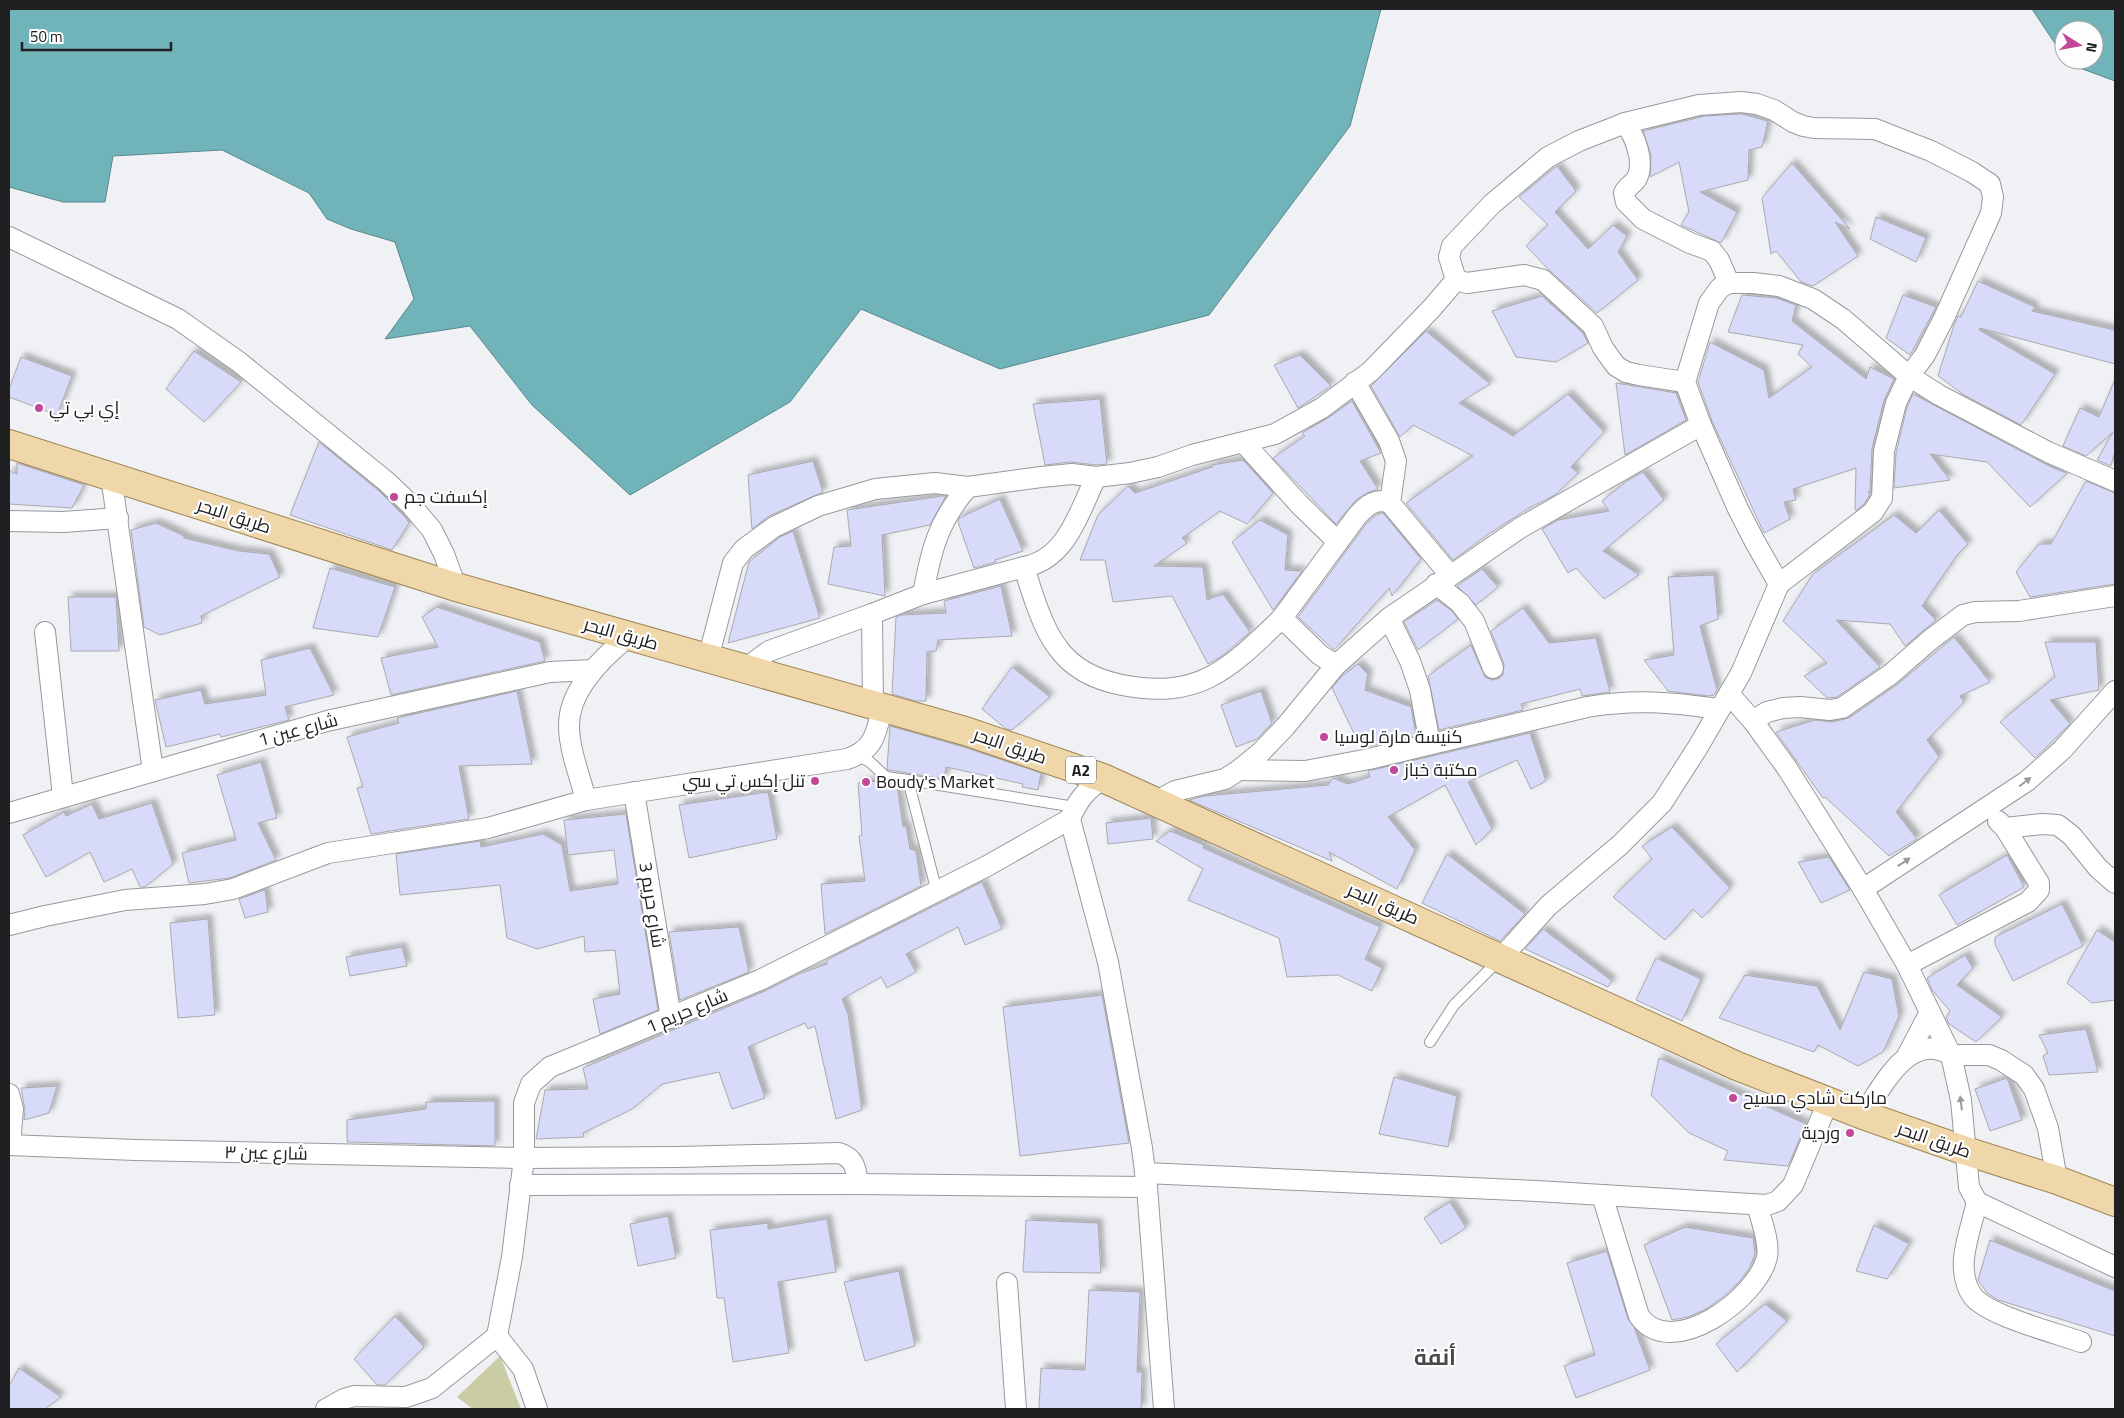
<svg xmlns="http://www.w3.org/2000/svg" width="2124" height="1418" viewBox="0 0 2124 1418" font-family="'Titillium Web',Cairo,sans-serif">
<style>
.green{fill:#cacca3}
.water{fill:#70b4ba;stroke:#58888c}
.building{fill:#d7daf8;stroke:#a9aaae;filter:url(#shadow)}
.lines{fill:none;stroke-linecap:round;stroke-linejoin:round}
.lane-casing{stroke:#98999d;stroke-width:12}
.street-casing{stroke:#98999d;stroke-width:22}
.primary-casing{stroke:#9f8554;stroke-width:30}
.lane{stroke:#fff;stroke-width:10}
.street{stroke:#fff;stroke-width:20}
.primary{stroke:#efd7a9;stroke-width:28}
.oneway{fill:#9b9b9c}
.poi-dot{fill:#c3489a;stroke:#fefefe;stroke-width:2}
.labels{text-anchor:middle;stroke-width:4.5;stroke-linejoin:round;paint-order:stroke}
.shield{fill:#fefefe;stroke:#636364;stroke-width:1}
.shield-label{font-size:16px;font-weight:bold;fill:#202022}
.poi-label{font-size:18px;fill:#202022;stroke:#fefefe;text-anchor:start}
.street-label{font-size:18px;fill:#202022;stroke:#fefefe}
.district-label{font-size:22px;font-weight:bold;fill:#49494d;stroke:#fefefe}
</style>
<defs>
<filter id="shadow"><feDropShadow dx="4.5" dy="-4.5" stdDeviation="2.5" flood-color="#0004"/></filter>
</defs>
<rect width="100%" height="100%" fill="#f0f1f5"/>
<path class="green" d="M500 1356 521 1409H473L457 1397Z"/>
<g class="water">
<path d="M9 9H1381L1350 126 1209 315 1000 369 861 309 790 402 630 495 532 405 470 326 385 339 414 299 395 242 351 229 327 219 309 193 222 150 113 156 105 202H63L9 187Z"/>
<path d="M2032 9H2115V81L2069 64 2066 60H2094V30H2064V57Z"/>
</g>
<g class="building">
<path d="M1742 114 1768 121 1762 147 1749 150 1748 180 1700 192 1737 212 1721 243 1681 225 1689 212 1679 162 1650 177 1651 155 1643 131 1705 116Z"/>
<path d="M1792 163 1850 229 1835 222 1858 256 1813 286 1801 282 1776 251 1771 254 1762 198Z"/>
<path d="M1557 166 1576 191 1555 212 1588 249 1613 225 1627 236 1618 252 1638 280 1597 313 1548 269 1526 246 1548 225 1519 197Z"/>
<path d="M1876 217 1926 238 1916 262 1870 239Z"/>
<path d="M1978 281 2035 307 2032 311 2115 330V364L1980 328 1979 330 2055 374 2021 425 1964 395 1938 376 1954 325 1958 316 1961 317Z"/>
<path d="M1742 295 1776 298 1796 305 1792 321 1866 379 1870 367 1894 379 1884 400 1872 448 1870 491 1868 492 1870 494 1864 504 1857 510H1855L1856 468 1793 489 1796 500 1784 502 1790 519 1764 533 1712 421 1698 382 1710 342 1764 370 1769 398 1812 367 1798 354 1803 345 1728 332Z"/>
<path d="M1903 295 1936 307 1910 355 1886 338Z"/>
<path d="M1542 296 1583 333 1588 343 1556 362 1516 357 1492 311Z"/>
<path d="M1426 331 1490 384 1459 403 1513 436 1568 394 1604 432 1571 467 1578 473 1555 495 1529 508 1487 535 1453 560 1406 503 1473 456 1413 425 1400 437 1371 386Z"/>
<path d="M194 351 241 382 204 422 166 389Z"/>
<path d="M1300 355 1331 386 1298 408 1274 365Z"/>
<path d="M21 357 72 376 57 415 9 397V389Z"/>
<path d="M2115 379V451L2111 466 2097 460 2113 432 2086 456 2063 446 2080 408 2099 417Z"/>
<path d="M1616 383 1676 393 1686 420 1625 455Z"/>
<path d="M1913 394 2053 468 2067 473 2030 507 1987 462 1930 454 1950 480 1894 488 1896 453 1907 407Z"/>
<path d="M1100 399 1107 464 1096 465 1071 462 1045 465 1033 404Z"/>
<path d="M1352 401 1381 453 1360 461 1378 489 1367 493 1356 500 1336 524 1273 458 1305 436 1302 433 1328 418Z"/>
<path d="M319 442 379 491 406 518 409 523 392 550 290 515Z"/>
<path d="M1243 460 1273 493 1247 524 1220 511 1182 538 1187 543 1154 566 1203 567 1207 600 1223 594 1250 632 1222 656 1208 664 1172 596 1113 602 1105 560H1080L1098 515 1128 486 1135 493 1212 467V465Z"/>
<path d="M813 461 823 492 769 516 752 529 748 475Z"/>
<path d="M17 463 84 485 72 508 9 504V471L17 474Z"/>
<path d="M1643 472 1664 500 1603 551 1639 575 1604 599 1576 568 1568 573 1542 529 1558 520 1609 511 1602 501 1627 481Z"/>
<path d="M2086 481 2115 493V584L2030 597 2016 572 2039 544H2051Z"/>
<path d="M942 496H946L930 525 882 535 885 596 828 584 834 547 851 546 847 510Z"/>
<path d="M1000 499 1023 551 995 560 996 562 974 568 958 522 959 518Z"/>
<path d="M1939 510 1968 544 1957 555 1922 606 1936 620 1905 646 1890 624 1836 620 1880 667 1837 697 1827 698 1804 676 1827 663 1783 621 1813 574 1894 515 1916 533Z"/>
<path d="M1381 513H1383L1421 559 1392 596 1389 588 1334 650 1298 617 1366 524 1375 516Z"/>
<path d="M1260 520 1288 535 1285 570 1302 571 1273 610 1232 542Z"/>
<path d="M156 523 184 536V538L239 551 269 554 280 577 201 616 202 623 160 635 144 627 131 530Z"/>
<path d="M793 531 820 618 728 643 749 562 780 537Z"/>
<path d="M330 568 395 587 378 637 313 628Z"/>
<path d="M1482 569 1498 587 1476 605 1457 586Z"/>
<path d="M1714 575 1718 619 1700 626 1717 690 1714 695 1708 696 1668 691 1644 660 1674 655 1668 577Z"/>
<path d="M1001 586 1012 636 938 640 936 651 927 652 926 701H916L892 694 896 617 901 615 946 613 944 601Z"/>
<path d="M68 597H116L119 651H71Z"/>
<path d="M1437 600 1452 611 1458 619 1418 650 1404 622Z"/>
<path d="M437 607 540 642 545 661 391 695 381 658 438 647 422 617Z"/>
<path d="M1523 608 1549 643 1596 638 1610 692 1582 696 1580 689 1521 704 1523 710 1439 730 1428 676 1471 645 1485 677 1492 680 1498 679 1503 675 1504 664 1491 631Z"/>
<path d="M1954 637 1990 682 1960 696 1964 702 1927 740 1939 757 1896 812 1917 839 1889 856 1825 797 1823 798 1776 732 1815 720 1832 722 1849 718 1898 684Z"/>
<path d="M2045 642H2096L2099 690 2050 700 2070 724 2035 758 2000 722 2055 677Z"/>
<path d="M310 648 334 695 285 707 289 720 221 737 220 734 166 747 155 700 201 690 205 704 266 695 261 660Z"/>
<path d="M1358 664 1368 674 1365 690 1411 707 1416 736 1361 748 1332 688 1341 677Z"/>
<path d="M1012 667 1050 697 1012 730 1006 729 982 709Z"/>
<path d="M517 691 532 764 459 766 469 819 371 834 357 788 363 787 347 737 399 723 397 718Z"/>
<path d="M1261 691 1272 723 1257 739 1236 747 1221 705Z"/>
<path d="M890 726 964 747 1041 773 1038 790 1022 787 1023 784 946 767 944 779 889 770 887 769Z"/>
<path d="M1530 733 1546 781 1531 789 1517 760 1468 782 1492 829 1476 845 1445 785 1388 817 1415 850 1397 889 1329 852 1332 861 1189 800 1205 796 1328 785 1333 778 1348 784 1370 777 1368 771Z"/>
<path d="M261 762 277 818 258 823 276 860 230 878 189 883 182 853 236 840 217 775Z"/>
<path d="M880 781 885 784 897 785 903 827 906 826 910 849 916 851 921 886 825 934 821 884 865 881 859 836 862 835 858 783Z"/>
<path d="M768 792 777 839 689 858 679 805Z"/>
<path d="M152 803 173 864 145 887H140L132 869 104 882 90 852 46 877 23 835 64 812 66 816 92 804 99 819Z"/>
<path d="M626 814 658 1010 600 1034 593 999 620 994 615 950 585 952 584 936 537 949 507 938 500 885 400 895 396 854 480 841 481 847 543 834 562 845 570 891 618 884 614 850 568 855 564 820Z"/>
<path d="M1151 818 1153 839 1108 844 1106 823Z"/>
<path d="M1672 827 1730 888 1702 918 1693 909 1665 940 1613 897 1652 859 1642 846Z"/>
<path d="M1170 831 1204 845 1203 848 1380 927 1365 959 1382 968 1372 991 1338 975 1287 977 1279 938 1188 900 1203 869 1156 841Z"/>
<path d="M1447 854 1525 914 1500 941 1422 903Z"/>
<path d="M2007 855 2024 887 1957 925 1939 895Z"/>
<path d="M1829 857 1850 890 1821 903 1798 862Z"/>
<path d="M982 882 1002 929 965 945 958 927 906 954 916 972 887 988 881 977 842 999 848 1014 862 1110 836 1119 815 1026 808 1029 805 1023 748 1047 765 1098 732 1109 719 1072 662 1084 632 1109 583 1133 584 1137 536 1139 545 1090 588 1089 583 1068 765 991 799 974 827 964V960Z"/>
<path d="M265 890 268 912 245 918 239 899Z"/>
<path d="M2062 904 2083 946 2013 981 1995 944V937Z"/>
<path d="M208 919 215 1015 178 1018 170 923Z"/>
<path d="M739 927 749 972 680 1000 669 932Z"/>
<path d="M1543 929 1612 981 1608 987 1525 949Z"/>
<path d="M2097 930 2115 942V1000L2092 1003 2067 983Z"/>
<path d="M402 947 407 966 350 976 346 957Z"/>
<path d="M1965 955 1973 968 1957 985 2002 1017 1976 1042 1949 1024 1946 1017 1950 1011 1932 990 1927 978Z"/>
<path d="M1656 958 1701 979 1682 1021 1636 1000Z"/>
<path d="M1864 972 1892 979 1899 1016 1883 1052 1858 1066 1818 1045 1814 1052 1719 1018 1745 975 1817 986 1840 1030Z"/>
<path d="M1102 995 1129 1143 1020 1156 1003 1007Z"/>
<path d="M2086 1029 2098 1072 2049 1075 2043 1056 2048 1053 2039 1035Z"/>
<path d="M1659 1058 1806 1124 1788 1166 1724 1160 1728 1151 1689 1133 1651 1095Z"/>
<path d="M1394 1077 1457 1096 1448 1147 1379 1134Z"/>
<path d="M2007 1078 2022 1120 1990 1131 1975 1089Z"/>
<path d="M57 1086 49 1113 24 1120 25 1110 21 1088Z"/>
<path d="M495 1101V1146L347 1142V1120L426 1109V1102Z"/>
<path d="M1450 1202 1466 1228 1441 1244 1424 1218Z"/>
<path d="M668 1216 676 1258 638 1266 630 1224Z"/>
<path d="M827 1219 836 1272 778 1282 789 1353 733 1362 724 1298H717L710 1230 768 1223V1229Z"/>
<path d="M1026 1220 1098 1223 1101 1273 1023 1272Z"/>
<path d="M1874 1225 1909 1244 1887 1279 1856 1271Z"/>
<path d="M1685 1227 1753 1238 1755 1254 1750 1267 1739 1282 1723 1297 1706 1309 1688 1317 1672 1320 1644 1245Z"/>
<path d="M1990 1240 2115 1291V1336L1998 1300 1987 1293 1978 1280Z"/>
<path d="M1607 1251 1628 1319 1634 1327 1650 1370 1576 1398 1564 1366 1595 1355 1567 1263Z"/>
<path d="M899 1271 915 1346 865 1361 844 1282Z"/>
<path d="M1089 1290 1140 1292 1137 1372H1142L1141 1409H1039L1041 1368 1085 1370Z"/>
<path d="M1765 1304 1787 1321 1737 1372 1716 1344Z"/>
<path d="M395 1316 424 1347 385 1385H377L354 1359Z"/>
<path d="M19 1368 61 1397 45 1409H9V1386Z"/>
</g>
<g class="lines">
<g class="lane-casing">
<g id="lane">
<path d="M856 755 870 762 886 777 908 780 937 892"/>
<path d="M908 780 1075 807"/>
<path d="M1430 1042 1454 1005 1500 959"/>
</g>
</g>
<g class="street-casing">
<g id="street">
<path d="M1625 123C1635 136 1645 162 1637 178 1634 184 1627 186 1624 193L1626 202 1643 219 1690 243 1712 251 1719 260 1729 283"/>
<path d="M9 237 178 319 239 362 387 482 411 505 432 530 444 554 456 587"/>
<path d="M1456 280 1449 257 1452 246 1492 204 1548 157 1579 141 1625 123 1699 105 1741 102 1757 104 1774 110 1793 122 1803 126 1814 128 1875 129 1931 151 1972 172 1990 184 1993 197 1991 213 1944 318 1925 355 1909 376 1896 403 1884 451 1882 498 1873 512 1779 584"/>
<path d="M1456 280 1467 283 1524 275 1543 280 1593 326 1603 348 1616 366 1626 372 1639 375 1685 382"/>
<path d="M1355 382 1389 441 1396 461 1390 503"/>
<path d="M1244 443 1299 504 1338 542"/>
<path d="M111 476 153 771"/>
<path d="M9 521 63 522 118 518"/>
<path d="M1024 567C1067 559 1079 512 1096 477"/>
<path d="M1436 584 1460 603 1474 621 1493 668"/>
<path d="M923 594 1024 567C1031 590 1043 630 1058 648 1073 669 1097 680 1122 685 1200 700 1229 669 1282 618"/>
<path d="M872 614 873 706"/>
<path d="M1389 618 1410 661 1420 690 1430 744"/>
<path d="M45 632 63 796"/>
<path d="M629 636C603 657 569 689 569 725 569 750 580 776 586 800L847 759C874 750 876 734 882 709"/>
<path d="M708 659 733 563 744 549 774 527 818 506 875 489 935 483 968 487"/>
<path d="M1336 665 1320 655 1282 618 1357 516C1366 506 1376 497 1390 503L1450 575"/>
<path d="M746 668 769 651 872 614 923 594C931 551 938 521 968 487L1041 477 1072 474 1096 477 1130 473 1158 467 1192 455 1275 434 1322 408 1371 371 1431 309 1456 280"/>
<path d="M1729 694 1753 721 1787 768 1863 889 1907 965 1951 1055H1989L2001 1060 2024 1075 2034 1089 2048 1128 2057 1180"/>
<path d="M1753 721 1767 712 1783 708 1800 707 1830 710 1842 708 1891 674 1930 640 1963 615 1975 612 2019 611 2115 596"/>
<path d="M1239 770 1305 771 1369 759 1587 707C1634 699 1671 702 1718 709"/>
<path d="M1103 778C1086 791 1078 799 1070 819L1108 962 1142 1148 1147 1187 1164 1409"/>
<path d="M634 792 671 1018"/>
<path d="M1157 801 1175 791 1225 779 1239 770 1261 752 1285 727 1336 665 1389 618 1520 528 1701 425"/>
<path d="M9 813 327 721 550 672 593 670"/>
<path d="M1998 821 2005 828 2042 824 2058 825 2072 836 2098 868 2115 883"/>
<path d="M1863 889 2027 781 2062 750 2115 691"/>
<path d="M9 925 45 916 125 900 205 894 233 889 328 853 488 828 586 800"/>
<path d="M1501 958 1548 906 1620 845 1662 803 1698 747 1741 673 1779 584 1755 542 1738 509 1701 425 1685 382 1709 303 1720 288 1729 283H1753L1779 286 1813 299 1843 319 1909 376 1939 395 2048 452 2115 481"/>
<path d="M1907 965 2028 902 2039 890V883L2005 828"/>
<path d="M1907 1056 1930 1012"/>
<path d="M9 1094 13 1109 10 1145"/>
<path d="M1863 1115C1883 1086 1909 1030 1951 1055L1961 1100 1969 1187 1977 1202 2115 1267"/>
<path d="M9 1145 135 1150 524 1158 678 1157 839 1153C855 1158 856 1169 858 1184"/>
<path d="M1145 1173 1537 1191 1767 1205 1778 1201 1793 1185 1828 1102"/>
<path d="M520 1185 858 1184 1147 1187"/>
<path d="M1602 1195 1639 1316C1671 1362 1758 1298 1767 1257 1770 1242 1761 1220 1757 1205"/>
<path d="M1977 1202C1973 1220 1966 1239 1964 1258 1963 1270 1965 1285 1972 1295 1985 1315 2056 1333 2081 1342"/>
<path d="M1007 1283 1016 1409"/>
<path d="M497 1336 512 1257 524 1158V1103L531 1084 550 1067 760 980 987 866 1070 819"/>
<path d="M497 1336 523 1369 537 1409"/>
<path d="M326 1409 344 1399 354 1396 406 1397 432 1388 497 1336"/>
</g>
</g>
<g class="primary-casing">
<path id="primary" d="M9 444 456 587 965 731 1103 778 1737 1066 1863 1115 1966 1151 2057 1180 2115 1202"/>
</g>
<use href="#lane" class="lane"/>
<use href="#street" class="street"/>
<use href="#primary" class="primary"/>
</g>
<defs><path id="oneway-solid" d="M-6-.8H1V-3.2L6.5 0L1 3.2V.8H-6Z" transform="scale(1.25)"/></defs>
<g class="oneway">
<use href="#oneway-solid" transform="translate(2025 782) rotate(-37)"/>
<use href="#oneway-solid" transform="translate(1904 862) rotate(-33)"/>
<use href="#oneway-solid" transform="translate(1961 1103) rotate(-97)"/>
</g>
<g class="poi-dot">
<circle cx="39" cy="408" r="5"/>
<circle cx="394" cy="497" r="5"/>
<circle cx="1324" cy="737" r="5"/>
<circle cx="1394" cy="770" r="5"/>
<circle cx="815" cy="781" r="5"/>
<circle cx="866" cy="782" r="5"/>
<circle cx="1733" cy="1098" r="5"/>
<circle cx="1850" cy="1133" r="5"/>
</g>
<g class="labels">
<rect class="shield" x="1066" y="756.5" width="30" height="27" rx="4"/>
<g class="shield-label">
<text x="1081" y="776">A2</text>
</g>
<g class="poi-label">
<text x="49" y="414">إي بي تي</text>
<text x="404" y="503">إكسفت جم</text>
<text x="1334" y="743">كنيسة مارة لوسيا</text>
<text x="1404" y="776">مكتبة خباز</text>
<text x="805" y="787" text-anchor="end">تنل إكس تي سي</text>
<text x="876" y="788">Boudy's Market</text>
<text x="1743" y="1104">ماركت شادي مسيح</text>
<text x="1840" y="1139" text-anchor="end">وردية</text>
</g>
<g class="street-label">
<text transform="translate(234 516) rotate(18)" y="6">طريق البحر</text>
<text transform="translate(621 634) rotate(16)" y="6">طريق البحر</text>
<text transform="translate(298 730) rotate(-15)" y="6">شارع عين 1</text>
<text transform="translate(1010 746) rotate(19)" y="6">طريق البحر</text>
<text transform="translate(1383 904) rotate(24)" y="6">طريق البحر</text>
<text transform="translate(652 905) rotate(81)" y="6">شارع حريم 3</text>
<text transform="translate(687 1011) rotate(-23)" y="6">شارع حريم 1</text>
<text transform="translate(1934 1140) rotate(19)" y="6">طريق البحر</text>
<text transform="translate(266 1153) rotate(1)" y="6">شارع عين ٣</text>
</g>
<g class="district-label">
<text x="1435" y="1365">أنفة</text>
</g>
</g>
<rect width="2124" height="1418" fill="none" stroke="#202022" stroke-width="20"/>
<g transform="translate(2079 45) rotate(101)"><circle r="24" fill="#fefefe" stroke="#a5a5a6"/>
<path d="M0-4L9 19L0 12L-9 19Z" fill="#c3489a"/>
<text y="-8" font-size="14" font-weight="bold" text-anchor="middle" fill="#202022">N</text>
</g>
<path d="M22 42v8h149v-8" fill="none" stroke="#202022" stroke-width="2.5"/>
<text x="30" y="42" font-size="15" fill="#202022" stroke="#fefefe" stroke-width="4" paint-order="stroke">50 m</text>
</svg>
